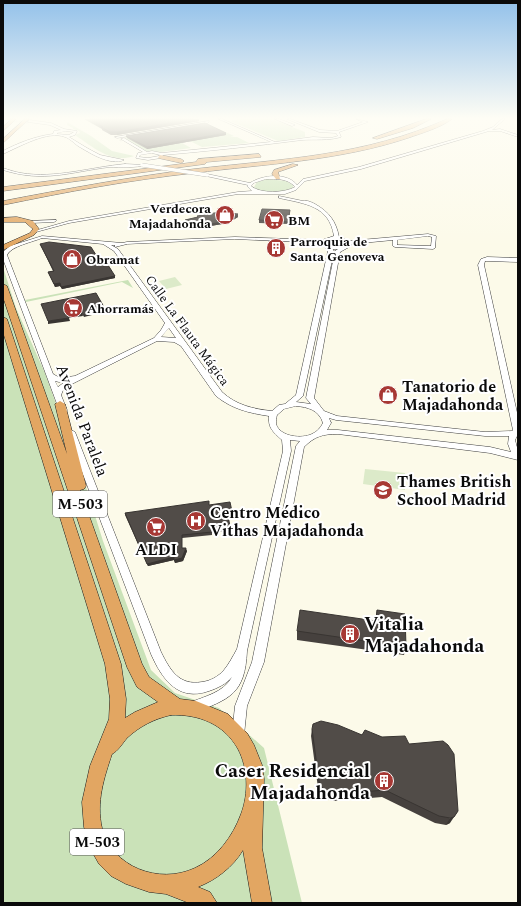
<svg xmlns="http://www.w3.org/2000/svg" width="521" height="906" viewBox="0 0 521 906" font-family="Spectral,serif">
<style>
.green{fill:#cae2b8}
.pitch{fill:#dceac9}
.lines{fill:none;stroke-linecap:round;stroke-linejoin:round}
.minor-tunnel{stroke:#d8d6c8;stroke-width:3.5;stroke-dasharray:3.5 2;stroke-linecap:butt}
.minor-casing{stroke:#3d3d3d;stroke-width:1}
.highway-casing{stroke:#1b1b1b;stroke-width:1}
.minor{fill:#fff;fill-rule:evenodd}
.highway{fill:#e2a662;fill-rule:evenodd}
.minor-bridge-casing{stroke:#3d3d3d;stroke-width:4;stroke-linecap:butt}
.minor-bridge{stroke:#fff;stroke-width:3.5}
.wall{fill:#46413e}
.shaded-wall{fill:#393532}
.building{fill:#514c48;stroke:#393532}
.labels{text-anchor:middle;stroke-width:4;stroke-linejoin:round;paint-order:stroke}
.far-poi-label{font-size:13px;font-weight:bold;fill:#0a0a0a;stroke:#fff;text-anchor:start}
.far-street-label{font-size:13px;fill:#0a0a0a;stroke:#fff}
.shield{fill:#fff;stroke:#545454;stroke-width:1}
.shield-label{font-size:15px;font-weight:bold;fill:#0a0a0a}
.poi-label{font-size:16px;font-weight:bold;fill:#0a0a0a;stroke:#fff;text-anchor:start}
.street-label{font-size:16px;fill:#0a0a0a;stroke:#fff}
.near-poi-label{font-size:19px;font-weight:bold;fill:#0a0a0a;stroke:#fff;text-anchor:start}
</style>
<rect width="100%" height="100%" fill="#fcfae9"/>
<g class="green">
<path d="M239 119H272L305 132V137L278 141 230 121Z"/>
<path d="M67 122 91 136 112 151 134 156C111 164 93 147 75 135L80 133 79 131 73 129V128L67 125Z"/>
<path d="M206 123 234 136 230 137H237L249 143 202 147 190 141 182 143 191 148 161 152 145 151 123 138Z"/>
<path d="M267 179 286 181 293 185V187C285 195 262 195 254 187L257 182Z"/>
<path d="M3 267 16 308 45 373 87 490 103 541 151 670 175 693 219 708 264 748 302 903H3Z"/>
<path d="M128 280 133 288 122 282 26 302 25 300Z"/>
</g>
<g class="pitch">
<path d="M175 277 182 285 166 289 159 281Z"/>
<path d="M365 469 405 473V490L363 484Z"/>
</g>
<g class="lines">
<g class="minor-tunnel">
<path d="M3 119 28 122"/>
<path d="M120 139 122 140"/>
</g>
<g class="minor-casing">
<g id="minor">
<path d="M219 119H222L275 142 313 137 331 138 338 136 336 133 319 132 287 119H290L320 130 337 131 363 122 356 119 368 122 339 132 341 137C328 141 315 139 302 140 256 146 209 151 163 155L161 158 148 160 136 158 138 153 143 152 121 139 124 138 147 152 152 151 162 153 271 142ZM152 153 160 155 159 156 148 158 139 157 140 155Z"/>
<path d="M275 119H279L295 125 292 126Z"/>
<path d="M502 119H505L492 130 500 129 518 135V137L500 131H489L361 169 305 181 296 190 285 194H238L69 223 36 232 34 231 69 221 238 192 252 191 247 186 248 185 206 176 207 174 250 183C262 175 287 172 297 185L303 179 359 167 483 131 493 127ZM266 179C276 179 288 178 295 187 285 193 260 194 251 186L254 183Z"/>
<path d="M29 120 51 123 64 129 77 131 75 135 69 137 87 148 100 155 124 160C110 166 90 153 78 146 74 143 69 138 65 137 48 130 19 147 3 154V151C18 143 36 136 53 134L54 131 61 130 50 125 28 122ZM66 131 74 132 69 135 57 134V133Z"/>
<path d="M209 121 208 123 117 138 115 137Z"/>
<path d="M125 164 144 165C138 168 119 167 110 167 70 172 44 183 3 170V168C9 170 15 172 21 173 55 179 91 167 125 164Z"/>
<path d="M279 196 303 201C307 200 311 202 315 204 329 212 336 221 339 237L349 241 428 234 436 236 435 248 433 249 395 247 393 246V240L351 244V246L340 252 314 398 324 411 337 416 485 432 512 431 513 430 478 265 481 259 487 257 518 258V262L487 261H485L484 265 518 417V434L515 440 518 451V460L490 453 338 434C323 434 315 436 304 447L264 662 247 706 244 735 242 739 238 741 234 739 232 735 235 706 252 662 296 446 300 441 290 440 291 451 247 651C245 694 230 699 193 713L189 711 187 707 189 703C205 696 223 693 232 677 226 684 218 688 209 691 178 702 162 679 151 654L67 432 71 430 75 432 161 652C170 670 179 686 202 682 210 681 218 677 224 670 229 664 233 656 237 649L283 451 282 440C273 432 268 428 269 416 249 413 232 409 216 396L181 346 174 342 157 341 64 388 61 395 67 410 66 412H60L3 259V252L10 246 42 236 122 243 127 242 235 237 322 240 334 236C329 205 305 204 279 198ZM428 236 432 237 431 246 397 245V240ZM42 238 103 244 114 251 165 323 161 330 154 338 75 376 60 378 53 374 7 255C11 246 33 242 42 238ZM235 239 322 243 328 251 296 395 285 404 279 405 272 411C253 409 236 405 222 392L118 249 111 245H115V247L127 244ZM333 239 339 240 346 245 343 246H329L326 242ZM332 249H338L335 251 306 398 311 404 296 402 303 396 334 251ZM169 328 176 338 161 337ZM55 381 59 382 66 381 58 387ZM296 406C308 407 319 410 323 423 320 428 318 431 312 434 302 439 280 437 276 424 276 421 276 418 277 415L284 409ZM329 418 336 420 485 436H509L508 444 511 452 490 447 338 430H327L331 423Z"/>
<path d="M56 220V221L54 222 31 223 29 222 31 221Z"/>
</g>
</g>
<g class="highway-casing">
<g id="highway">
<path d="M12 119H16L3 131V127Z"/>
<path d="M25 119H29L3 143V139Z"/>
<path d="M426 119H431L413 128 377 139 373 138Z"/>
<path d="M447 119H452C440 128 422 133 408 138 339 161 265 164 194 173 130 180 66 192 3 205V201C66 189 130 177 194 169 282 159 365 156 447 119Z"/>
<path d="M259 154 261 157 207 162 205 164 3 191V187L196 162 198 159Z"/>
<path d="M160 155 181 159 184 161 181 163 158 158Z"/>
<path d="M293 164 298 165 278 172 280 179H276L272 174 274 170Z"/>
<path d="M17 217 33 221 39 229 34 235 3 250V245L30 233 33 229 25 222H3V218Z"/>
<path d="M3 284 7 286 67 454 55 404 60 401 65 404 86 486 84 489 80 490 142 664 149 677 180 699 196 701 228 714 247 733 254 745 262 765 264 779 262 848 272 903H252L243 850C233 867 216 880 198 887L210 892 217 903H189L166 894 149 892 126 884 111 876 99 864 90 848 84 827 82 802 90 766 109 719 110 699 105 664 3 332V317L7 319 121 664 126 699 125 718 135 712 158 702 137 687 127 667 3 297ZM171 715C199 714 224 724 238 749 248 768 249 793 241 814 233 836 217 858 195 868 159 885 112 867 102 828 96 802 104 778 112 754 118 751 122 744 127 738 140 726 154 719 171 715Z"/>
</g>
</g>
<use href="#minor" class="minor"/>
<use href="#highway" class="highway"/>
<g class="minor-bridge-casing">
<path id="minor-bridge" d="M142 165 207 175"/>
</g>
<use href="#minor-bridge" class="minor-bridge"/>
</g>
<g class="wall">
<path d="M84 119H199V121L117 135H111L102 130V129Z"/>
<path d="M226 135 147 149 127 138 126 136Z"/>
<path d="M290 210 288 224 259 223V220Z"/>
<path d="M238 214V217L228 223 193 229 185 222V220L197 217V216Z"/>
<path d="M40 244 103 266 115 276V278L62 289 60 286 55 287 48 272 53 271Z"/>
<path d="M209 505 233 516V519H229L230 530 212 533V535L182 538V548L187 551 183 561 175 563 174 560 148 566 125 515V513Z"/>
<path d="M377 610 406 647 404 655 297 640V631L375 621Z"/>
<path d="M312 729 382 737 409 744 448 745 450 823 446 825 435 823 382 797 335 801 325 799 319 793 318 788 311 736Z"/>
</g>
<g class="shaded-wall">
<path d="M194 119H199V121L117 135V132Z"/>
<path d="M226 133V135L147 149V147Z"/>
<path d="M238 214V217L228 223 193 229V227Z"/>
<path d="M115 276V278L62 289 61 287Z"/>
<path d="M60 283V286L55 287 54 284Z"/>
<path d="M104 307 105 310 91 313V310Z"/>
<path d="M82 313 83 316 69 318 70 321 48 324V321Z"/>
<path d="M92 313V315L84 317 83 315Z"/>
<path d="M186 548 187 551 183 561 175 563 174 560Z"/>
<path d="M174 557V560L148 566 147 564Z"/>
<path d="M458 811 450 823 446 825 450 818Z"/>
</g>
<g class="building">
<path d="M89 119H194L117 132H110L101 127H103Z"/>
<path d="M205 123 226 133 147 147 126 136Z"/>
<path d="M262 209 290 210 288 222 259 220Z"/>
<path d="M220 212 238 214 228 221 193 227 185 220 198 217 197 216Z"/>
<path d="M49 242 91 247 103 266 108 265 115 276 61 287 60 283 54 284 48 272 54 271 40 244Z"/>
<path d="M96 293 104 307 91 310 92 313 83 315 82 313 68 316 69 318 48 321 41 304Z"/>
<path d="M209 501V505L230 502 233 516H228L230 527 211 530 212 532 182 535V548H186L182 558 174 560V557L147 564 125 513Z"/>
<path d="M300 610 376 621 377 610 405 614 406 647 297 631Z"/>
<path d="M321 721 338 725 362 735 365 730 382 737 405 736 409 744 443 741 448 745 454 754 458 811 454 817 450 818 439 816 385 790 337 794 327 792 321 786 319 781 312 729 313 724Z"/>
</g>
<linearGradient id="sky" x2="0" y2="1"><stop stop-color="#93c1ea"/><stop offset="0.48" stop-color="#fefdf5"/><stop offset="1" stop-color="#fefdf5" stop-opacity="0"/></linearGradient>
<rect width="521" height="246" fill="url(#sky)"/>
<defs>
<g id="shop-disc" transform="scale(1)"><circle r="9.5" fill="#a73834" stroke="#fff"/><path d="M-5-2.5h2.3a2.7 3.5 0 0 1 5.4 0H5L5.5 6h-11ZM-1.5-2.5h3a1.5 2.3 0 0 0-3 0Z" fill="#fff"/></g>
<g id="supermarket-disc" transform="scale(1)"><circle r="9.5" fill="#a73834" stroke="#fff"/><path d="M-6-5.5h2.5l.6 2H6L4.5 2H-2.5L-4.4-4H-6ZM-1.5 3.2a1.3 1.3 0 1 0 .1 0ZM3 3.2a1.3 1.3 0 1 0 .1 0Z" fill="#fff"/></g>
<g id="building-disc" transform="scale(1)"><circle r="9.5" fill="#a73834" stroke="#fff"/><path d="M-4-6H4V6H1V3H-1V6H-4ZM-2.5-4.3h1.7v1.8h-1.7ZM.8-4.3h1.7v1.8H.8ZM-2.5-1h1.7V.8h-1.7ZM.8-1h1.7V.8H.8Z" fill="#fff"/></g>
<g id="school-disc" transform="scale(1)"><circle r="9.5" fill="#a73834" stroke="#fff"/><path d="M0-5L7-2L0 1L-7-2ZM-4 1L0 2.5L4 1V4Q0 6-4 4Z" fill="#fff"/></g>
<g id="hospital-disc" transform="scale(1)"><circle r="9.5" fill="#a73834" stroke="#fff"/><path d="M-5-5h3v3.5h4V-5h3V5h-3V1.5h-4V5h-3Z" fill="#fff"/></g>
</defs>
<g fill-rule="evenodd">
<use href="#shop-disc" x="225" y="215"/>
<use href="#supermarket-disc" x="274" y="220"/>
<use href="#building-disc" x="276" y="248"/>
<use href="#shop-disc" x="72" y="259"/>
<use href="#supermarket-disc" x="73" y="308"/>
<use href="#shop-disc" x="388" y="395"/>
<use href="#school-disc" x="383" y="490"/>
<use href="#hospital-disc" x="196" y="521"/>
<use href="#supermarket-disc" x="156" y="527"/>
<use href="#building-disc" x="350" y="634"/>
<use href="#building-disc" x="384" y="781"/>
</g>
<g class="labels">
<g class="far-poi-label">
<text x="211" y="213" text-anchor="end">Verdecora<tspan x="211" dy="15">Majadahonda</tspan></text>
<text x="288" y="225">BM</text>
<text x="290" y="246">Parroquia de<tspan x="290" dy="15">Santa Genoveva</tspan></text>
<text x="86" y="264">Obramat</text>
<text x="87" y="313">Ahorramás</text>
</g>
<g class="far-street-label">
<text transform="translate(188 330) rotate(54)" y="5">Calle La Flauta Mágica</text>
</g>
<g class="shield">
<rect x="53" y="491" width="54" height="26" rx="3"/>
<rect x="70" y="829" width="54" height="26" rx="3"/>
</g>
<g class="shield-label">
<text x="80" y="509">M-503</text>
<text x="97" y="847">M-503</text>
</g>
<g class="poi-label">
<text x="402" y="392">Tanatorio de<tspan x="402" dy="18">Majadahonda</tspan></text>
<text x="397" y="487">Thames British<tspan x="397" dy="18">School Madrid</tspan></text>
<text x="210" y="518">Centro Médico<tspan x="210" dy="18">Vithas Majadahonda</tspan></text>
<text x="156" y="555" text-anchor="middle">ALDI</text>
</g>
<g class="street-label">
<text transform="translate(83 420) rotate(69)" y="6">Avenida Paralela</text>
</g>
<g class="near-poi-label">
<text x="364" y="630">Vitalia<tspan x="364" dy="22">Majadahonda</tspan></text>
<text x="370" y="777" text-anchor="end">Caser Residencial<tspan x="370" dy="22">Majadahonda</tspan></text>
</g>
</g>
<rect width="521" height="906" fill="none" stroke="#0a0a0a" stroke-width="8"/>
</svg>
